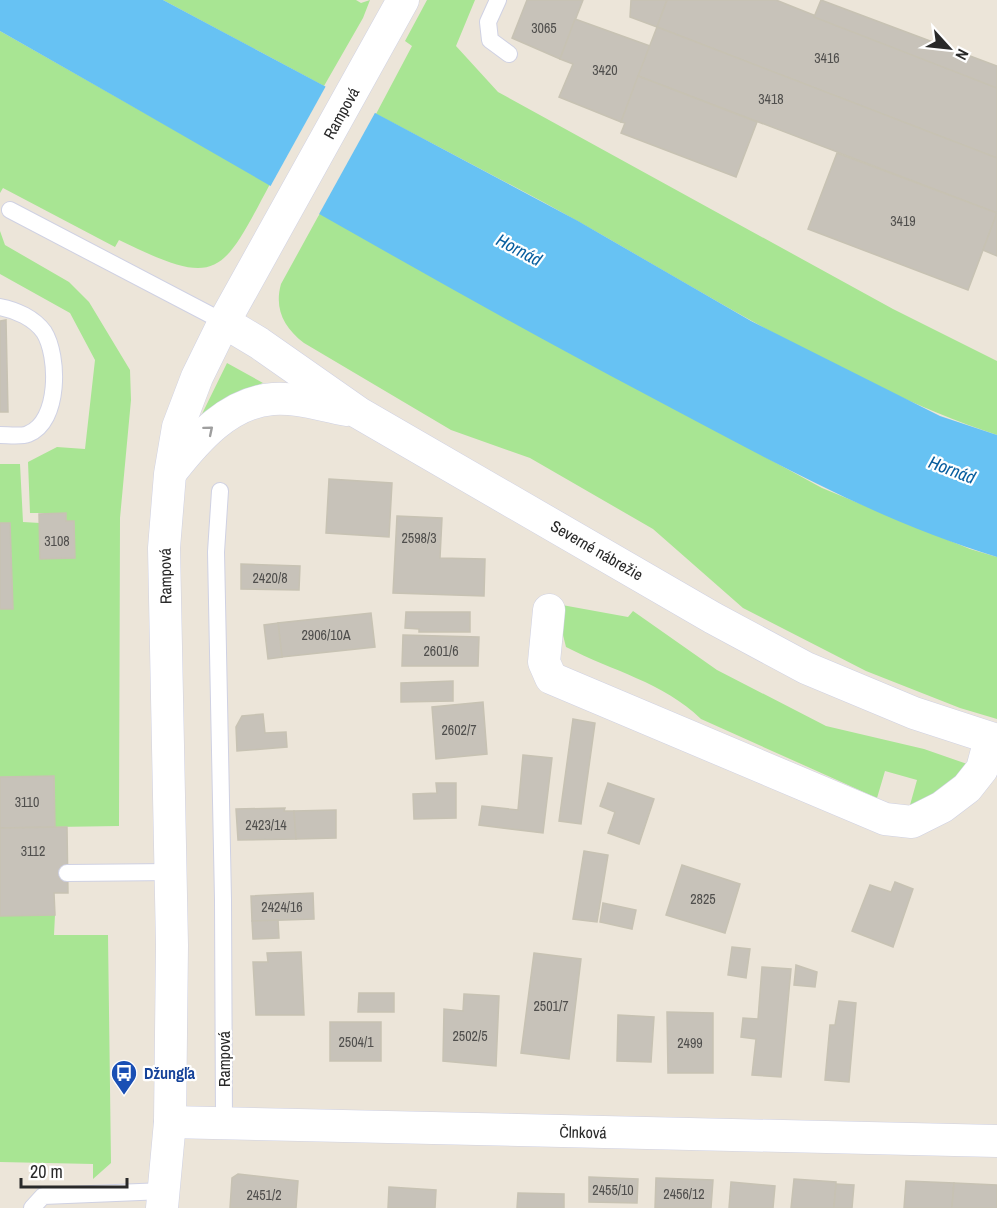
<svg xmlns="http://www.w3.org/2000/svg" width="997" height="1208" viewBox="0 0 997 1208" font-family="'Archivo Narrow',sans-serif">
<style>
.green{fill:#a8e593}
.water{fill:#67c2f3}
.pier{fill:#ece5d9}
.building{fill:#c7c2b9;stroke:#c7c2b3;stroke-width:1.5}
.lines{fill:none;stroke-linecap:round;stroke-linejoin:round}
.service-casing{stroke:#cfd1e3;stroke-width:18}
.minor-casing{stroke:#cfd1e3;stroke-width:33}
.service{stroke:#fff;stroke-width:16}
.minor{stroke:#fff;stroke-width:32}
.oneway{stroke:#9f9f9f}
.labels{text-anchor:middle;stroke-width:4.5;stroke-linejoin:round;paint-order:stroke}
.number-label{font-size:14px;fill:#504f4d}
.street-label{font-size:16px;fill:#292929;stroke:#fff}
.transit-label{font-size:16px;font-weight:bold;fill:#164399;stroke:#fff;text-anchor:start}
.water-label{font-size:18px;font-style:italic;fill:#075d9e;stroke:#fff}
</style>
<rect width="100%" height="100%" fill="#ece5d9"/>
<g class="green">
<path d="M163 0H356L361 3 370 0 363 18 324 86Z"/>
<path d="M427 0H475L456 46 498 92 893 309 997 361V435C852 386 713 298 581 223 513 185 444 150 376 114L412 46 405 41Z"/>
<path d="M0 31 270 184C221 276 219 289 119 240L115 247 3 188 0 193Z"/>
<path d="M320 213 822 488 970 549 997 557V719L960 708 866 671 743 608 653 529 530 458 451 430 304 343C284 328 274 309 281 284Z"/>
<path d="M0 231 5 245 69 282 89 302 130 370 131 400 120 518 119 826 55 827 54 776 0 777V609L13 608 10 523H0V464H20L23 522 40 523V559L75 558 74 522 66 521V513H30L28 462 57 447 85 449 95 360 70 313 0 274Z"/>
<path d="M227 363 263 383 233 395 202 414Z"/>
<path d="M562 605 628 617 633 611 717 670 826 726 924 749 970 765C958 782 930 800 910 805L917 780 885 771 877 798 701 719C663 682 612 671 566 647L563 635Z"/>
<path d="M55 915 54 935H108L111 1163 93 1179V1164L0 1162V916Z"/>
</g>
<path class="water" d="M0 0H163L578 221 751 321 940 416 997 435V557C872 519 757 453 643 393 425 278 214 152 0 31Z"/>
<path class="pier" d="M327 84 376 111 318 216 270 187Z"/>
<g class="building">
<path d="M527 0H583L560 59 512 38Z"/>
<path d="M631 0H667L657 27 630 17Z"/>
<path d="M667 0H776L997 88V158L657 27Z"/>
<path d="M821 0 997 66V88L814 17Z"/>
<path d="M575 19 650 46 621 122 559 97 573 64 560 59Z"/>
<path d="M657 27 997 158V213L638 76Z"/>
<path d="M638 76 757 122 736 177 621 133 625 123 621 122Z"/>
<path d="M837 153 997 213 968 290 808 229Z"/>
<path d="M997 213V256L983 250Z"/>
<path d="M6 320 8 412H0V321Z"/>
<path d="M329 479 392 483 389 537 326 533Z"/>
<path d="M66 513V521H74L75 558 40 559 39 514Z"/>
<path d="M397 516 442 518 440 558 485 559 484 596 393 593Z"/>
<path d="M0 523H10L13 609H0Z"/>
<path d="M241 564 300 566 299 590 241 589Z"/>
<path d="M406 612H470V632H419V629L405 628Z"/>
<path d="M371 613 375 647 282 657 278 623Z"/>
<path d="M278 623 282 657 268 659 264 625Z"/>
<path d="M403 635 479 637 478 666H402Z"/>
<path d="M453 681V701L401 702V683Z"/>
<path d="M483 702 487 754 436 759 432 707Z"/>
<path d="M263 714 265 733 286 732 287 747 237 751 236 727 242 716Z"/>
<path d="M573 719 595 723 581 824 559 821Z"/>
<path d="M523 755 552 758 543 833 479 825 482 806 518 810Z"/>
<path d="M54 776 55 827 0 828V777Z"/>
<path d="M436 783H456V818L414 819 413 794 437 793Z"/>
<path d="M608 783 654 799 639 844 608 833 615 812 600 806Z"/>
<path d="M285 808 284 811H294L296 839 238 840 236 809Z"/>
<path d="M336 810V838L296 839 294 811Z"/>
<path d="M67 827 68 893H54L55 915 0 916V828Z"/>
<path d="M584 851 608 855 597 922 573 919Z"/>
<path d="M682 865 740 884 725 933 666 915Z"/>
<path d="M895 882 913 889 893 947 852 931 870 885 891 892Z"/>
<path d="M313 893 314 919 252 921 251 896Z"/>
<path d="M603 903 636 910 632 929 600 922Z"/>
<path d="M278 920 279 938 253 939 252 921Z"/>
<path d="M732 947 750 949 746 978 728 975Z"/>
<path d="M301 952 304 1015H256L253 962H268L267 953Z"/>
<path d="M534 953 581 959 569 1059 521 1053Z"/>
<path d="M796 965 817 972 815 987 794 985Z"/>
<path d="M762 967 791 969 781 1077 752 1075 756 1039 741 1037 743 1018 758 1019Z"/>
<path d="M359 993H394V1012H358Z"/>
<path d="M464 994 499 996 496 1066 443 1061 444 1009 463 1011Z"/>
<path d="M839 1001 856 1003 849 1082 825 1080 830 1025H835Z"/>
<path d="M667 1012 713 1013V1073H668Z"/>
<path d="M618 1015 654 1017 651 1062 617 1061Z"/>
<rect x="330" y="1022" width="51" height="39"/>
<path d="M238 1174 298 1181 296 1208H230L232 1178Z"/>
<path d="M589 1177 638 1179 637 1203 589 1202Z"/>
<path d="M656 1178 713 1180 711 1208H655Z"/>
<path d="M794 1179 836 1182 834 1208H791Z"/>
<path d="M906 1181 954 1183 952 1208H904Z"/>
<path d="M731 1182 775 1186 773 1208H729Z"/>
<path d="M954 1183 997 1185V1208H952Z"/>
<path d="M836 1184 854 1185 852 1208H834Z"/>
<path d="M389 1187 436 1190 435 1208H388Z"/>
<path d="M518 1193 564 1194V1208H517Z"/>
</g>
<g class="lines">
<g class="service-casing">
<g id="service">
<path d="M498 0 488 22 490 40 509 54"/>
<path d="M10 210 224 322"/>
<path d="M0 307C16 310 34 318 44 332 59 356 60 422 28 434 21 437 8 435 0 435"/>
<path d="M220 491 216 552 223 900 224 1124"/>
<path d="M67 873 172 872"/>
<path d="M32 1208 43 1196 164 1191"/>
</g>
</g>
<g class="minor-casing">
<g id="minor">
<path d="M224 322 259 343 359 413 713 618 806 668 914 713 997 740"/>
<path d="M172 471C197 439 229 402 273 399 297 397 323 406 347 410"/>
<path d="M549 610 544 662 551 678 885 819 912 822 942 807 967 788 982 769 990 739"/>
<path d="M170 1122 997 1141"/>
<path d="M162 1208 170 1122 172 945 164 548 170 474 178 427 197 377 224 322 403 0"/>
</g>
</g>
<use href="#service" class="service"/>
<use href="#minor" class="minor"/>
</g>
<defs><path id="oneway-chevron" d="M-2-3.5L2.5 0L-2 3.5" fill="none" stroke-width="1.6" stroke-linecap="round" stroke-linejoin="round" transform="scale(1.5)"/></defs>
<use class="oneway" href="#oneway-chevron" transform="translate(209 430) rotate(-40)"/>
<defs>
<g id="bus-pin" transform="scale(1.35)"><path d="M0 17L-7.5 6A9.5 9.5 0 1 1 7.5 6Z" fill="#1a4fb4" stroke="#fff"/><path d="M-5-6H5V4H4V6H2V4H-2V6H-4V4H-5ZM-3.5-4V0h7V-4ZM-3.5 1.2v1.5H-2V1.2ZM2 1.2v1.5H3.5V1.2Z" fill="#fff"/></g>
</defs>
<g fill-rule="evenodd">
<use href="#bus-pin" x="124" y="1073"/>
</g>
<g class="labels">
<g class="number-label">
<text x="544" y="33">3065</text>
<text x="827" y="63">3416</text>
<text x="605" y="75">3420</text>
<text x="771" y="104">3418</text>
<text x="903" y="226">3419</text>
<text x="419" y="543">2598/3</text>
<text x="57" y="546">3108</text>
<text x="270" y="583">2420/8</text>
<text x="326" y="640">2906/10A</text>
<text x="441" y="656">2601/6</text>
<text x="459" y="735">2602/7</text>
<text x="27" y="807">3110</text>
<text x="266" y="830">2423/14</text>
<text x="33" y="856">3112</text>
<text x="703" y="904">2825</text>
<text x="282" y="912">2424/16</text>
<text x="551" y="1011">2501/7</text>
<text x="470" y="1041">2502/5</text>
<text x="356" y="1047">2504/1</text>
<text x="690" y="1048">2499</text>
<text x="613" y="1195">2455/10</text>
<text x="684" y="1199">2456/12</text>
<text x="264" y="1200">2451/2</text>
</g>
<g class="street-label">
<text transform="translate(341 113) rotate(-61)" y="6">Rampová</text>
<text transform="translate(597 550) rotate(30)" y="6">Severné nábrežie</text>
<text transform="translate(165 576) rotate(-91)" y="6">Rampová</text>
<text transform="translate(224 1059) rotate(-90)" y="6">Rampová</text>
<text transform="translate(583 1132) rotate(1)" y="6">Člnková</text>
</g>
<g class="transit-label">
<text x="144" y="1079">Džungľa</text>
</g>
<g class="water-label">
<text transform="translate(519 250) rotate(28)" y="6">Hornád</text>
<text transform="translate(952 470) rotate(21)" y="6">Hornád</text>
</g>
</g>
<g transform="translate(949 48) rotate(117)" stroke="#ffffff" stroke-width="4.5" paint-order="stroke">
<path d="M0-4.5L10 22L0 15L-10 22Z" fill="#292929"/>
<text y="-9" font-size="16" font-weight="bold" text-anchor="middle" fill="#292929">N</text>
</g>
<path d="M21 1178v9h106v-9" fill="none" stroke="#292929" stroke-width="3"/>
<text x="30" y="1178" font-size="18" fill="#292929" stroke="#ffffff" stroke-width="4.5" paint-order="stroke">20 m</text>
</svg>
